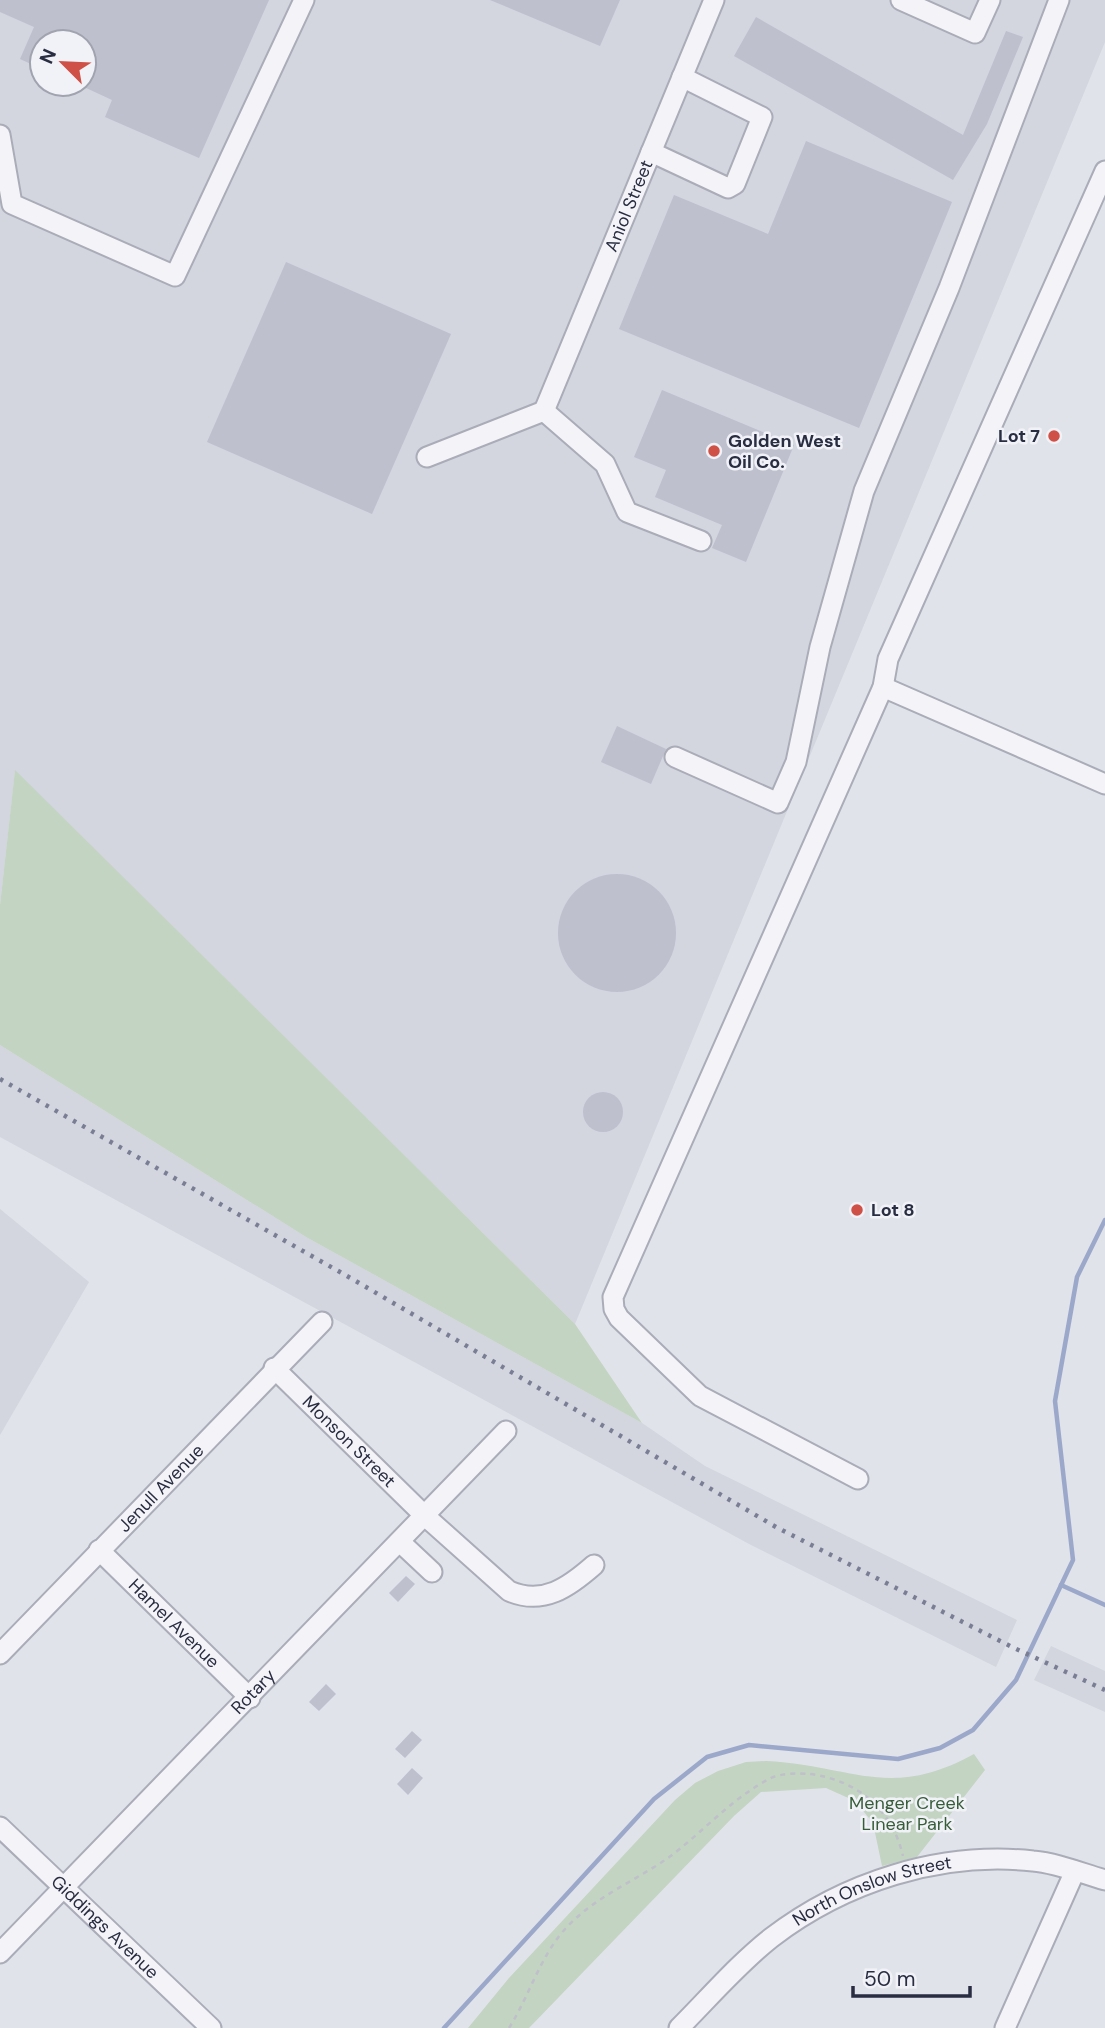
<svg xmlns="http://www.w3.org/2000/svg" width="1105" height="2028" viewBox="0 0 1105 2028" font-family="'DM Sans',sans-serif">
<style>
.built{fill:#d3d5df;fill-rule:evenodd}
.green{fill:#c3d4c2}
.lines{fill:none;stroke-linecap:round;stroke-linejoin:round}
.stream{stroke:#9ca8ca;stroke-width:4.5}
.building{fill:#bec0cd}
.minor-casing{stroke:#aaacb8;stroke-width:23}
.path{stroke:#bfc0c9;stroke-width:2.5;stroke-dasharray:5 5;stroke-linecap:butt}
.minor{stroke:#f4f4f8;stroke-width:19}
.rail{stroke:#7a7e94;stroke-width:4.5;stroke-dasharray:3.5 7;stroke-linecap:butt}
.poi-dot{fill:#cf5046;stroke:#f1f2f7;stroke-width:2.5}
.labels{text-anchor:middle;stroke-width:5;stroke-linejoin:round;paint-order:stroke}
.street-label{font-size:18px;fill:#292d42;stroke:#f1f2f7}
.poi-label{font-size:18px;font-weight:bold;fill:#292d42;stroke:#f1f2f7;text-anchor:start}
.park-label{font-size:18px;fill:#365d38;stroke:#f1f2f7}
</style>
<rect width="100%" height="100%" fill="#e1e3ea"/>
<g class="built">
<path d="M0 0H1105V42L575 1324 15 771 0 905ZM42 42H84V84H42Z"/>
<path d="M0 1045 306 1237 642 1423 705 1466 1017 1620 996 1667 751 1545 0 1137Z"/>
<path d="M0 1209 89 1282 0 1435Z"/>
<path d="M1051 1646 1105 1671V1712L1034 1680Z"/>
</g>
<g class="green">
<path d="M15 770 575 1324 642 1423 306 1237 0 1045V905Z"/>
<path d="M974 1754 985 1770 917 1857 882 1866 873 1823 855 1801 826 1788 761 1792 734 1816 529 2028H468L509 1978 675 1800 695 1783 718 1771 746 1762 766 1761C852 1765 889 1801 974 1754Z"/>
</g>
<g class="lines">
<g class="stream">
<path d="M1061 1585 1105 1605"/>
<path d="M444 2028 654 1799 707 1757 749 1745 898 1759 940 1748 973 1730 1016 1680 1073 1560 1055 1401 1077 1277 1105 1220"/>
</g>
</g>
<g class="building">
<path d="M0 0H269L199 158 105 117 112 100 84 87V42H42V69L20 59 34 27 0 12Z"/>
<path d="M490 0H620L600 46Z"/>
<path d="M756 17 963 135 1006 31 1023 37 987 124 953 180 734 56Z"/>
<path d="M806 141 952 202 859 428 619 329 674 195 768 234Z"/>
<path d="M286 262 451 334 372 514 207 442Z"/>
<path d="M662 390 794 445 746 562 712 548 722 525 655 497 666 470 634 457Z"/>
<path d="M617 726 666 749 651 784 601 762Z"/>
<circle cx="617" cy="933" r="59"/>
<circle cx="603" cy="1112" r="20"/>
<path d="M406 1576 415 1584 398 1602 389 1593Z"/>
<path d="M326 1684 336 1694 319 1711 309 1702Z"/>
<path d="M412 1731 422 1740 405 1758 395 1749Z"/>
<path d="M412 1768 423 1778 408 1795 397 1784Z"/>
</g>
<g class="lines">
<g class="minor-casing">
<g id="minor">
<path d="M901 0 975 33 990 0"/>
<path d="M0 135 12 204 175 276 304 0"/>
<path d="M651 152 728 188 735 184 762 117 682 77"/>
<path id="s1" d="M544 411 714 0"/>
<path d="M544 411 605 464 627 512 701 541"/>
<path d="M427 457 544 411"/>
<path d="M883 687 1105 784"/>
<path d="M675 757 778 803 796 762 820 647 864 491 949 288 1059 0"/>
<path id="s2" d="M274 1368 425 1516 509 1591C543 1606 569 1587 594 1565"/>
<path d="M858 1479 700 1396 619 1318 614 1309 613 1297 883 687 888 659 1105 171"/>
<path d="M400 1542 432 1572"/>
<path id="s3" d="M99 1550 250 1698"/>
<path id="s4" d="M0 1654 322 1322"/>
<path id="s5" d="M0 1827 211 2028"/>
<path id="s6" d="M0 1953 506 1431"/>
<path id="s7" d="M679 2028C709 1998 738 1964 771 1938 844 1882 940 1851 1033 1861 1057 1863 1081 1873 1105 1880"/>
<path d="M1005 2028 1075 1871"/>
</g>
</g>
<path class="path" d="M509 2028C528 1998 538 1963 560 1935 589 1899 632 1883 668 1858 702 1833 731 1799 769 1779 780 1773 798 1773 810 1774 857 1780 892 1809 903 1856"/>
<use href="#minor" class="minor"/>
<path class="rail" d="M0 1079 354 1280 776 1527 1012 1647 1105 1690"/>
</g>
<g class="poi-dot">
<circle cx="1054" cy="436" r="7"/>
<circle cx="714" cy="451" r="7"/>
<circle cx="857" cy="1210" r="7"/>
</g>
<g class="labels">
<g class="street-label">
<text dy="6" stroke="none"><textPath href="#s1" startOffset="222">Aniol Street</textPath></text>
<text dy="6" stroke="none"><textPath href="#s2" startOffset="105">Monson Street</textPath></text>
<text dy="6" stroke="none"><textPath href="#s4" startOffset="231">Jenull Avenue</textPath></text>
<text dy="6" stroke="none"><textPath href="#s3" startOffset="105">Hamel Avenue</textPath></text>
<text dy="6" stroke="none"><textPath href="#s6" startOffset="364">Rotary</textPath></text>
<text dy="6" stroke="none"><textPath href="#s7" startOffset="242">North Onslow Street</textPath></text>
<text dy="6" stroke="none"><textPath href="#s5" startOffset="145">Giddings Avenue</textPath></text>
</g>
<g class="poi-label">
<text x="1040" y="442" text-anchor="end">Lot 7</text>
<text x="728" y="447">Golden West<tspan x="728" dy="21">Oil Co.</tspan></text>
<text x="871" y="1216">Lot 8</text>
</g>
<g class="park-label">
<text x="907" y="1809">Menger Creek<tspan x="907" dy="21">Linear Park</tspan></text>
</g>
</g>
<g transform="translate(63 63) rotate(294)"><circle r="33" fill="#f1f2f7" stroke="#a1a3af" stroke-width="2"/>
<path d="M0-5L12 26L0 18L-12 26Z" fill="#cf5046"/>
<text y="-10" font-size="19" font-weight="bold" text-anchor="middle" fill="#292d42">N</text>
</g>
<path d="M853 1986v10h117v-10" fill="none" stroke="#292d42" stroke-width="3.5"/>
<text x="864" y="1986" font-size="21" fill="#292d42" stroke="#f1f2f7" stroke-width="5" paint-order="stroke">50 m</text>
</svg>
